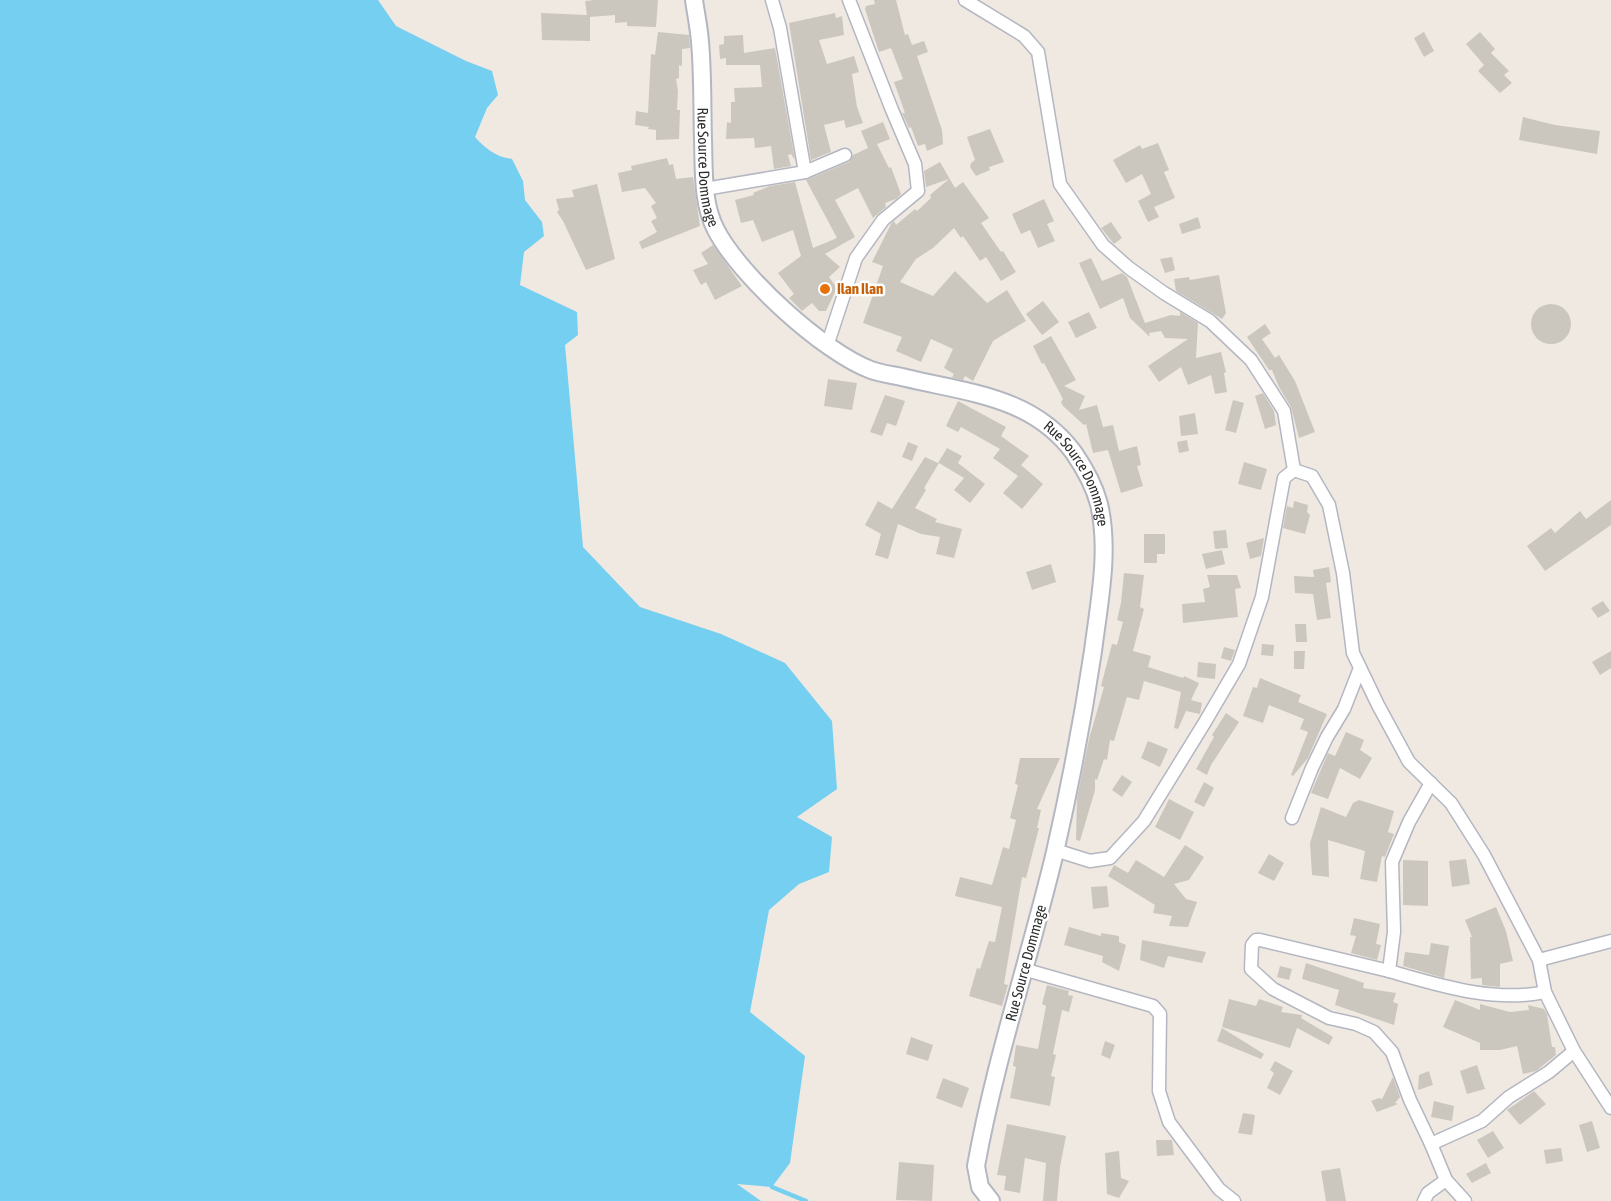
<svg xmlns="http://www.w3.org/2000/svg" width="1611" height="1201" viewBox="0 0 1611 1201" font-family="'Asap Condensed',sans-serif">
<style>
.water{fill:#75cff0}
.lines{fill:none;stroke-linecap:round;stroke-linejoin:round}
.stream{stroke:#75cff0;stroke-width:4.5}
.building{fill:#cbc7bf}
.minor-casing{stroke:#b4b7c1;stroke-width:15}
.secondary-casing{stroke:#b4b7c1;stroke-width:20}
.minor{stroke:#fff;stroke-width:12}
.secondary{stroke:#fff;stroke-width:16}
.food-dot{fill:#e8710a;stroke:#fff;stroke-width:2}
.labels{text-anchor:middle;stroke-width:5;stroke-linejoin:round;paint-order:stroke}
.street-label{font-size:15px;fill:#2e2e2e;stroke:#fff}
.food-label{font-size:15px;font-weight:bold;fill:#c56008;stroke:#fff;text-anchor:start}
</style>
<rect width="100%" height="100%" fill="#efe9e1"/>
<path class="water" d="M0 0H378L396 26 466 61 492 71 498 95 487 108 475 137C486 149 496 157 512 159L523 181 525 200 542 222 544 236 524 252 520 285 577 312 578 335 565 345 583 547 640 607 721 634 785 663 832 721 837 789 797 817 832 837 829 872 799 884 769 910 750 1012 805 1056 790 1163 772 1187 737 1184 761 1201H0Z"/>
<g class="lines">
<path class="stream" d="M772 1187 806 1201"/>
</g>
<g class="building">
<path d="M594 0H658L656 27 627 26V22L615 23V15L590 17V41L542 40 541 13 587 15 585 1Z"/>
<path d="M874 0H896L905 35 908 34 912 45 924 41 928 52 917 56 942 130 943 144 927 151 925 144 918 146 911 127 909 128 902 113H905L894 82 903 79 891 48 879 52 865 9 866 6 875 4Z"/>
<path d="M835 13 836 18 842 16 844 35 819 40 827 64 854 56 859 72 852 74 857 107 863 123 846 128 844 120 824 125 831 152 811 160 789 23Z"/>
<path d="M658 32 689 35 690 48 682 49V66L679 65V78L676 79 678 91 677 110H680L679 139 656 140V130L648 129 649 127 635 125 636 111 648 113 651 54 655 55Z"/>
<path d="M1424 32 1434 51 1424 57 1414 38Z"/>
<path d="M1480 32 1495 49 1491 53 1509 71 1504 75 1512 83 1500 93 1478 71 1484 65 1466 44Z"/>
<path d="M743 35 744 53 775 48 795 160 791 154 788 155 791 166 774 169 771 146 755 148 754 138 726 139 727 122 731 123V102H735L734 88 762 87 760 65H726V58L720 59 719 45 724 44V36Z"/>
<path d="M1523 117 1555 125 1600 131 1597 154 1519 140Z"/>
<path d="M883 122 890 139 877 144 889 168 891 167 901 194 896 199 885 203 886 207 873 218 858 188 835 200 855 237 825 254 840 267 829 277 837 288 826 311H819L812 303 802 311 789 298 794 294 778 273 801 256 793 230 762 242 753 220 741 223 735 200 754 195 753 193 770 186 795 182 813 248 837 238 806 180 849 162 853 155 868 148 861 131Z"/>
<path d="M990 129 1004 162 989 167 990 170 976 176 970 167 971 163 975 160 967 137Z"/>
<path d="M1158 143 1169 170 1164 172 1175 198 1154 207 1159 217 1148 222 1138 201 1151 194 1142 174 1126 183 1113 160 1140 145 1142 149Z"/>
<path d="M667 158 669 165 673 164 676 179 693 177 700 226 642 249 639 242 657 232 651 221 657 218 651 206 656 203 645 188 622 192 618 173 632 170 631 166Z"/>
<path d="M940 162 955 188 963 182 989 218 981 223 1001 252 1003 251 1016 272 1001 281 986 257 980 261 963 236 961 238 954 228 933 248 916 259 900 282 933 296 955 271 987 303 1007 290 1026 321 993 341 973 381 965 376 963 380 954 378 952 377 954 374 944 368 953 349 931 339 921 362 896 351 902 337 863 323 883 266 872 262 891 224 894 221 896 225 915 209 917 211 931 198 930 195 949 179 926 187 924 171Z"/>
<path d="M597 184 615 259 586 270 563 221 557 212 559 210 556 199 574 197 572 190Z"/>
<path d="M1044 199 1054 221 1047 224 1055 241 1038 248 1030 230 1021 234 1012 214Z"/>
<path d="M1198 217 1201 228 1182 234 1179 224Z"/>
<path d="M1111 222 1122 238 1114 244 1101 228Z"/>
<path d="M713 245 742 286 715 300 706 282 701 285 693 270 708 264 701 253Z"/>
<path d="M1172 257 1175 270 1165 273 1160 259Z"/>
<path d="M1091 258 1102 281 1122 273 1127 277 1145 323 1171 315 1180 316V312L1198 323 1196 358 1221 352 1226 372 1224 373 1227 392 1215 394 1211 375 1188 385 1181 367 1159 382 1148 366 1188 339 1165 338 1161 331 1149 333 1150 337 1130 318 1123 298 1100 309 1079 263Z"/>
<path d="M1219 275 1226 313 1222 319 1176 291 1174 279 1189 277 1190 280Z"/>
<path d="M1043 301 1059 322 1042 335 1026 314Z"/>
<circle cx="1551" cy="324" r="20"/>
<path d="M1089 312 1097 328 1076 338 1068 322Z"/>
<path d="M1265 324 1271 333 1262 339 1275 358 1279 355 1295 381 1315 432 1299 438 1291 407 1279 387 1272 370H1269L1247 337Z"/>
<path d="M1051 336 1076 380 1064 386 1085 396 1079 410 1097 405 1103 427 1113 425 1119 451 1137 446 1141 465 1137 466 1143 486 1121 493 1108 450 1093 453 1086 424 1084 425 1063 406 1061 402 1063 399 1044 363 1042 364 1033 346Z"/>
<path d="M828 379 857 383 852 410 824 406Z"/>
<path d="M1263 393 1274 411 1276 425 1265 429 1255 396Z"/>
<path d="M885 395 905 401 896 426 887 423 882 436 870 432Z"/>
<path d="M1233 400 1244 403 1236 433 1225 430Z"/>
<path d="M958 401 1006 427 1001 436 1029 456 1021 465 1043 484 1022 509 1003 493 1018 476 993 458 1000 449 961 427 958 432 946 426Z"/>
<path d="M1195 413 1198 434 1181 436 1179 416Z"/>
<path d="M1187 440 1189 451 1179 453 1177 442Z"/>
<path d="M908 442 918 446 912 461 902 457Z"/>
<path d="M947 448 962 456 958 463 985 484 970 503 954 490 964 478 939 463 924 488 926 490 915 508 937 519 935 522 962 529 954 558 936 554 940 537 921 534 898 524 888 559 875 555 881 534 865 525 878 501 892 509 925 457 938 463Z"/>
<path d="M1244 462 1267 469 1261 490 1238 484Z"/>
<path d="M1611 500V525L1545 571 1527 546 1551 528 1555 533 1580 511 1586 519Z"/>
<path d="M1294 501 1308 505 1307 512 1310 515 1305 534 1283 528 1287 506 1293 508Z"/>
<path d="M1226 530 1228 548 1215 549 1213 531Z"/>
<path d="M1144 534H1165V554H1157V563H1144Z"/>
<path d="M1264 538 1261 556 1250 559 1246 543Z"/>
<path d="M1222 550 1225 564 1206 569 1202 554Z"/>
<path d="M1051 564 1056 582 1032 590 1026 572Z"/>
<path d="M1329 567 1331 582 1326 583 1331 618 1317 620 1313 594 1295 593 1294 576 1314 577 1313 570Z"/>
<path d="M1124 573 1144 575 1140 607 1144 609 1133 651 1151 656 1148 667 1183 678 1184 676 1199 683 1191 700 1202 703 1200 714 1186 711 1178 729 1174 728 1181 692 1144 681 1139 700 1127 697 1114 741 1110 740 1107 760 1104 759 1097 780 1095 779V790L1080 841 1076 840 1077 799 1089 739 1104 687 1101 686 1112 644 1117 645 1123 622 1117 620 1121 603Z"/>
<path d="M1207 575H1237L1241 588 1235 589 1238 617 1183 623 1182 604 1205 602 1203 589 1210 587Z"/>
<path d="M1603 601 1610 611 1598 618 1591 608Z"/>
<path d="M1295 624H1306L1307 642H1296Z"/>
<path d="M1262 644 1274 645 1273 656 1261 655Z"/>
<path d="M1224 647 1235 650 1231 661 1221 658Z"/>
<path d="M1294 651H1305L1304 669H1294Z"/>
<path d="M1611 651V668L1600 675 1592 662Z"/>
<path d="M1198 662 1216 664 1215 679 1197 677Z"/>
<path d="M1260 678 1301 695 1298 702 1327 714 1308 758 1293 776 1291 775 1308 732 1300 729 1304 719 1269 705 1263 723 1243 716 1253 687 1257 688Z"/>
<path d="M1226 713 1239 722 1211 765 1207 775 1196 769 1214 737 1212 735Z"/>
<path d="M1346 732 1364 740 1360 750 1372 758 1360 779 1340 768 1328 799 1311 793 1328 753 1335 756Z"/>
<path d="M1148 741 1168 749 1160 767 1141 758Z"/>
<path d="M1020 758H1060L1037 809 1041 810 1037 828H1039L1026 878 1022 877 1004 984 1008 985 1002 1006 969 996 977 968 980 969 989 941 995 942 1002 907 955 896 960 877 992 885 1003 847 1009 849 1016 820 1010 818 1018 785 1015 784Z"/>
<path d="M1122 775 1132 782 1122 797 1112 790Z"/>
<path d="M1204 782 1214 788 1204 807 1194 802Z"/>
<path d="M1169 799 1194 812 1180 840 1155 827Z"/>
<path d="M1359 800 1394 811 1388 832 1394 834 1385 857 1382 856 1377 882 1360 879 1365 851 1328 840 1329 877 1312 875 1310 843 1321 807 1346 817 1353 803Z"/>
<path d="M1185 845 1204 857 1189 880 1174 884 1186 899 1197 902 1188 927 1169 926 1172 916 1153 913 1155 905 1108 876 1114 865 1128 873 1136 860 1164 877Z"/>
<path d="M1269 854 1284 863 1274 881 1258 873Z"/>
<path d="M1466 859 1470 884 1452 887 1449 861Z"/>
<path d="M1403 860 1428 861V906L1403 905Z"/>
<path d="M1107 886 1109 907 1093 909 1091 887Z"/>
<path d="M1496 907 1506 931 1513 961 1500 964V987L1482 985V978L1471 979 1470 937H1472L1465 920Z"/>
<path d="M1354 918 1380 924 1376 944 1381 945 1377 960 1351 953 1356 936 1350 935Z"/>
<path d="M1069 927 1101 936V933L1119 936V942L1126 945 1119 971 1102 962 1103 956 1064 945Z"/>
<path d="M1142 940 1206 952 1202 963 1168 956 1164 968 1140 960Z"/>
<path d="M1431 943 1449 946 1444 978 1403 966 1405 952 1429 955Z"/>
<path d="M1306 963 1364 983 1363 988 1396 993 1393 1002 1398 1004 1394 1025 1335 1005 1339 990 1302 979Z"/>
<path d="M1280 966 1292 969 1289 980 1277 977Z"/>
<path d="M1047 985 1069 991 1068 995 1073 996 1069 1012 1062 1010 1053 1054 1056 1055 1051 1076 1055 1077 1050 1106 1010 1098 1016 1067 1013 1066 1016 1045 1038 1049 1046 1006 1042 1004Z"/>
<path d="M1229 999 1256 1006 1259 999 1283 1007 1281 1012 1302 1015 1301 1018 1333 1037 1329 1045 1297 1028 1290 1048 1222 1027Z"/>
<path d="M1455 1000 1480 1010V1004L1510 1012 1529 1010 1528 1005 1544 1009 1547 1014 1552 1047H1555L1556 1055 1536 1071 1523 1074 1517 1046 1500 1050H1480V1043L1443 1027Z"/>
<path d="M1222 1028 1264 1054 1261 1059 1217 1041Z"/>
<path d="M911 1037 933 1045 928 1061 906 1054Z"/>
<path d="M1105 1041 1115 1045 1110 1059 1101 1055Z"/>
<path d="M1275 1061 1293 1071 1280 1095 1267 1088 1274 1073 1270 1070Z"/>
<path d="M1477 1065 1485 1089 1467 1094 1460 1071Z"/>
<path d="M1429 1071 1433 1085 1418 1090 1419 1075Z"/>
<path d="M1393 1077 1400 1097 1395 1103 1398 1104 1377 1112 1371 1101 1379 1098 1382 1099Z"/>
<path d="M943 1078 969 1088 962 1108 936 1098Z"/>
<path d="M1534 1091 1546 1104 1520 1125 1507 1110Z"/>
<path d="M1434 1101 1454 1106 1452 1121 1431 1117Z"/>
<path d="M1243 1113 1255 1115 1252 1135 1238 1133Z"/>
<path d="M1592 1121 1600 1148 1587 1152 1579 1125Z"/>
<path d="M1007 1124 1066 1136 1060 1167 1057 1201H1043L1046 1163 1025 1158 1020 1193 1004 1190 1006 1176 997 1175Z"/>
<path d="M1493 1131 1504 1148 1488 1158 1477 1140Z"/>
<path d="M1156 1140H1172L1174 1155 1157 1156Z"/>
<path d="M1561 1148 1563 1161 1546 1164 1544 1150Z"/>
<path d="M1119 1151 1121 1178 1129 1181 1119 1198 1107 1194 1105 1153Z"/>
<path d="M899 1162 934 1165 932 1201 896 1200Z"/>
<path d="M1486 1163 1491 1173 1472 1183 1466 1174Z"/>
<path d="M1340 1168 1346 1201H1326L1321 1171Z"/>
</g>
<g class="lines">
<g class="minor-casing">
<g id="minor">
<path d="M772 0 780 28 805 172"/>
<path d="M965 0 1024 36 1038 52 1060 184 1103 245 1129 268 1164 293 1210 321 1251 360 1284 411 1294 470 1284 478 1262 597 1239 664 1205 722 1144 821 1110 858 1090 861 1055 850"/>
<path d="M705 189 805 172 845 155"/>
<path d="M827 346 856 258 883 220 918 191 915 164 892 110 849 0"/>
<path d="M1294 470 1312 476 1329 505 1343 573 1353 653 1378 705 1409 762 1451 803 1484 855 1539 960 1545 992 1574 1051 1611 1108"/>
<path d="M1431 783 1409 822 1392 862 1394 932 1389 971C1439 985 1493 1003 1545 992"/>
<path d="M1292 818 1312 768 1327 737 1344 709 1360 668"/>
<path d="M1539 960 1611 941"/>
<path d="M1023 969 1153 1006 1160 1014 1159 1091 1169 1122 1219 1189 1234 1201"/>
<path d="M1389 971 1260 940H1256L1252 945 1251 969 1273 989 1329 1018 1356 1024 1374 1032 1392 1052 1410 1100 1431 1144"/>
<path d="M1424 1201 1428 1193 1446 1180"/>
<path d="M1465 1201 1446 1180 1431 1144 1482 1121 1509 1097 1549 1072 1574 1051"/>
</g>
</g>
<g class="secondary-casing">
<g id="secondary">
<path id="s1" d="M694 0C696 14 699 28 700 42 703 74 702 108 703 140 704 171 702 203 716 230 740 276 823 352 871 370 882 374 894 375 906 378 969 393 1033 397 1074 453 1085 469 1094 485 1099 504 1110 551 1099 603 1093 651 1083 718 1070 786 1055 852 1030 957 995 1060 976 1166L980 1187 991 1201"/>
</g>
</g>
<use href="#minor" class="minor"/>
<use href="#secondary" class="secondary"/>
</g>
<circle class="food-dot" cx="825" cy="289" r="6"/>
<g class="labels">
<g class="street-label">
<text dy="5" stroke="none"><textPath href="#s1" startOffset="168">Rue Source Dommage</textPath></text>
<text dy="5" stroke="none"><textPath href="#s1" startOffset="688">Rue Source Dommage</textPath></text>
<text transform="translate(1026 963) rotate(-75)" y="5">Rue Source Dommage</text>
</g>
<g class="food-label">
<text x="837" y="294">Ilan Ilan</text>
</g>
</g>
</svg>
